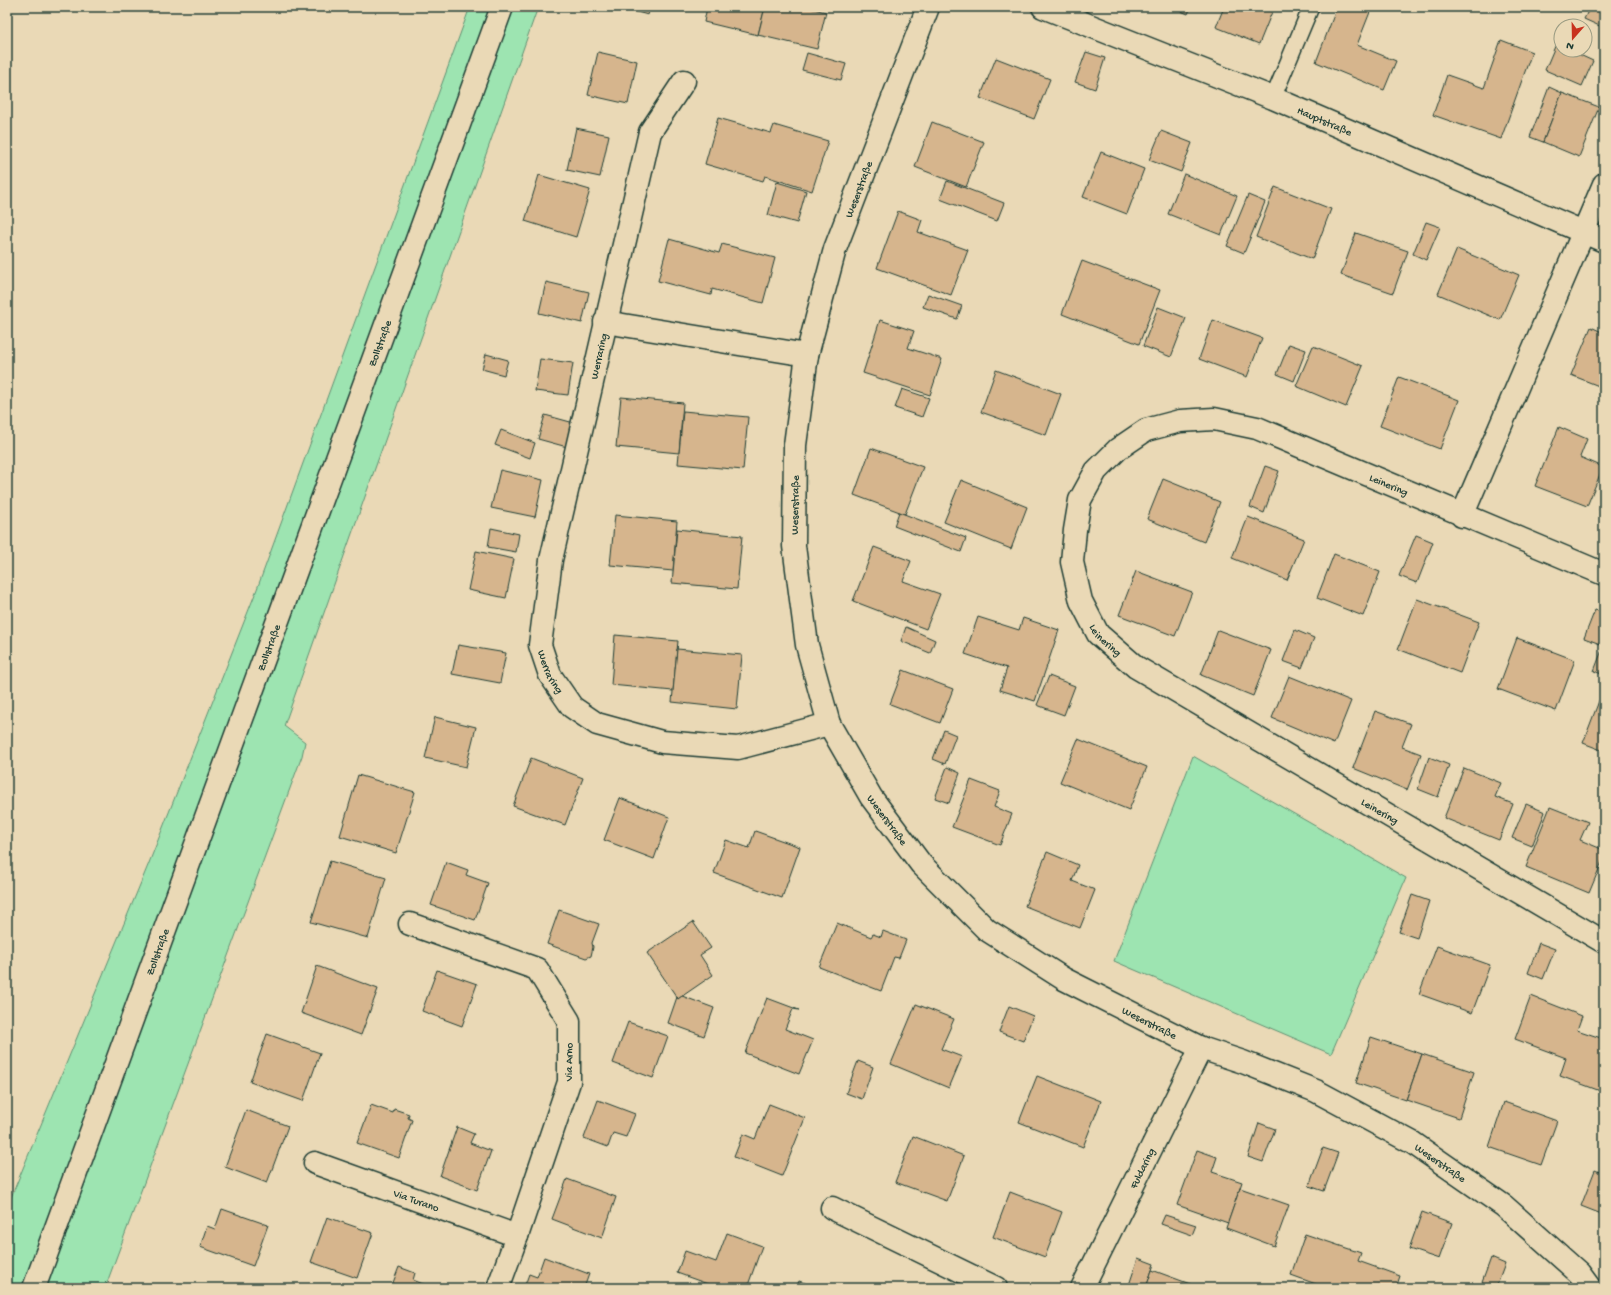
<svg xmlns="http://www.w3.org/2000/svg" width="1611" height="1295" viewBox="0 0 1611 1295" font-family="'Gochi Hand',sans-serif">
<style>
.green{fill:#9de4b1;stroke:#5e9072}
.building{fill:#d6b58d;stroke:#1f3d34}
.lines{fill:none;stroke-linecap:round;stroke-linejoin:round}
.service-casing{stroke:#1f3d34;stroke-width:18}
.minor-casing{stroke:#1f3d34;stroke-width:25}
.secondary-casing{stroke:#1f3d34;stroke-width:25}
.service{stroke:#ead9b6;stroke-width:15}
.minor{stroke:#ead9b6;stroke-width:22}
.secondary{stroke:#ead9b6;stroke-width:22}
.labels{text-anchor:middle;stroke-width:3;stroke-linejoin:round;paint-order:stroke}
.street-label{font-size:11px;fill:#1f3d34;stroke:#ead9b6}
</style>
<rect width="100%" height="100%" fill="#ead9b6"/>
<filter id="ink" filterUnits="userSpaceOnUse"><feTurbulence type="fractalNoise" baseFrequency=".025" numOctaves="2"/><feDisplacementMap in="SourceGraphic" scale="8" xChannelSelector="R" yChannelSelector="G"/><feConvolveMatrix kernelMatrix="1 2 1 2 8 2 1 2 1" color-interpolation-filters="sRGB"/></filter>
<g filter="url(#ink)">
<g class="green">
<path d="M470 7H538L284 726 305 742 302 756 105 1288H7V1207L149 863 257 589Z"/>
<path d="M1193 756 1406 878 1331 1054 1114 961Z"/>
</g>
<g class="building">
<path d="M618 7H650L648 15Z"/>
<path d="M707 7H765L758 35 704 22Z"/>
<path d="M765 7H805L826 12 817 49 758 35Z"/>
<path d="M1171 7H1191L1188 14Z"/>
<path d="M1224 7H1274L1259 44 1216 27Z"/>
<path d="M1337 7H1372L1357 45 1396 61 1384 90 1316 62Z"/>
<path d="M1590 7H1604V28L1584 19Z"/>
<path d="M1501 40 1532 52 1501 139 1433 115 1447 75 1484 88Z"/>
<path d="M1556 44 1561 46V50H1569L1593 61 1582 86 1545 70Z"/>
<path d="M598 52 637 61 628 104 588 95Z"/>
<path d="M1086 52 1105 58 1095 89 1075 82Z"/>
<path d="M807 53 846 64 841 80 802 70Z"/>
<path d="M996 58 1050 79 1034 119 980 98Z"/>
<path d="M1549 87 1562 93 1543 142 1530 137Z"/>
<path d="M1562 93 1599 107 1579 157 1543 142Z"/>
<path d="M718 118 771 133 774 125 828 141 812 191 765 176 763 181 705 164Z"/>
<path d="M932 122 984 142 966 187 915 167Z"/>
<path d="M576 128 609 135 600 177 567 170Z"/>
<path d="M1161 131 1192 143 1181 172 1149 160Z"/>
<path d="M1101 152 1144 169 1127 214 1083 197Z"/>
<path d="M1184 174 1237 196 1221 235 1168 214Z"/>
<path d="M539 175 590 190 576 237 525 221Z"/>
<path d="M947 181 1004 203 997 221 940 199Z"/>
<path d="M777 182 806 191 797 223 768 215Z"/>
<path d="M1275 187 1331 209 1312 259 1256 237Z"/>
<path d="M1248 195 1265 202 1244 253 1227 246Z"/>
<path d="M898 211 922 220 918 232 968 250 951 295 877 268Z"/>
<path d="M1426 222 1440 227 1426 260 1413 254Z"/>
<path d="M1356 233 1408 251 1393 293 1341 275Z"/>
<path d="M669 239 719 253 722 244 775 258 763 303 712 289 711 295 658 281Z"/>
<path d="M1457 249 1519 275 1500 320 1438 294Z"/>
<path d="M1082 261 1160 290 1139 344 1062 314Z"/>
<path d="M546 282 589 292 582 323 539 313Z"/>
<path d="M928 294 962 306 957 319 923 307Z"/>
<path d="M1158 307 1186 318 1171 357 1143 346Z"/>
<path d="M880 320 914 331 908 348 942 359 930 395 863 373Z"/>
<path d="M1213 320 1262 338 1247 377 1199 359Z"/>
<path d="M1591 327 1604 333V388L1571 375Z"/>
<path d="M1289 344 1306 350 1294 381 1277 374Z"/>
<path d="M1313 346 1363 366 1346 407 1296 386Z"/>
<path d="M486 354 508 360 504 375 482 369Z"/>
<path d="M540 359 573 363 568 395 535 391Z"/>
<path d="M996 370 1061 394 1046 435 981 412Z"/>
<path d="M1399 377 1459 400 1440 449 1380 426Z"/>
<path d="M902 389 929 398 922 417 895 408Z"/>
<path d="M621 397 683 403 679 453 616 447Z"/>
<path d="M683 411 748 417 743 470 678 464Z"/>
<path d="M545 415 574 423 567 447 538 439Z"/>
<path d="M1559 427 1587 439 1580 457 1603 467 1587 506 1535 486Z"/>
<path d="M501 430 535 443 530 458 495 445Z"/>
<path d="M871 448 923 467 905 514 854 495Z"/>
<path d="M1265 466 1279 471 1264 513 1250 507Z"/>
<path d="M500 470 543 480 535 517 491 508Z"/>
<path d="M1163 479 1220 502 1204 542 1147 519Z"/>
<path d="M961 480 1027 507 1011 549 944 522Z"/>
<path d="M1604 496V512L1599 510Z"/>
<path d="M899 512 966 538 961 552 894 526Z"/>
<path d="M615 515 677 521 673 571 610 565Z"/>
<path d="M1248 517 1304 539 1287 580 1232 558Z"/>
<path d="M491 528 519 534 516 552 488 547Z"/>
<path d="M677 529 742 536 737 589 672 583Z"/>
<path d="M1416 535 1433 542 1417 583 1399 576Z"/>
<path d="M874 547 911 561 903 581 940 594 926 629 853 601Z"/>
<path d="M476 551 514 559 506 598 468 590Z"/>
<path d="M1334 554 1380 572 1363 616 1317 598Z"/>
<path d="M1136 571 1192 592 1175 636 1119 615Z"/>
<path d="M1417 599 1479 622 1460 673 1398 649Z"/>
<path d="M1595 610 1604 613 1603 645 1584 638Z"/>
<path d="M978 617 1019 630 1023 618 1059 630 1035 701 1000 690 1007 668 965 654Z"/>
<path d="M906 627 935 640 930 653 901 641Z"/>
<path d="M1218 630 1271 650 1253 696 1201 675Z"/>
<path d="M1295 630 1314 638 1302 668 1283 661Z"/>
<path d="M615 635 678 641 673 691 611 685Z"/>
<path d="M1517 638 1575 660 1556 711 1498 689Z"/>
<path d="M458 645 506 653 500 683 452 674Z"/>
<path d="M1604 645V675L1594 671Z"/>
<path d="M677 649 742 655 737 709 672 702Z"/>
<path d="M903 670 953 689 940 723 890 704Z"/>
<path d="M1049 676 1075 686 1064 715 1037 705Z"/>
<path d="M1289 676 1351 701 1334 744 1272 718Z"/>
<path d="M1602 693 1604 694V751L1583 743Z"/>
<path d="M1375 711 1411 724 1402 747 1421 754 1407 790 1353 768Z"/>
<path d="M435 717 476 727 466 767 425 758Z"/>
<path d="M944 730 956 735 945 764 933 759Z"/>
<path d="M1078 739 1147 767 1129 810 1060 782Z"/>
<path d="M1429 757 1449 765 1438 797 1418 789Z"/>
<path d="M531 758 583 778 565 825 513 806Z"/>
<path d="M947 767 960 773 949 803 935 798Z"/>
<path d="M1464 768 1501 783 1495 797 1513 804 1499 840 1444 818Z"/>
<path d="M358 775 415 792 396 853 340 836Z"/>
<path d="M971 780 1000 791 994 807 1012 814 1000 845 952 827Z"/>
<path d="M620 798 669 817 654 859 604 840Z"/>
<path d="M1526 804 1545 812 1532 846 1512 838Z"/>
<path d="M1550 807 1588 822 1580 840 1604 850V857L1589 893 1526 867Z"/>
<path d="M755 831 800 847 782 898 714 873 726 840 749 848Z"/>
<path d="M1047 852 1078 865 1072 881 1095 890 1080 928 1025 906Z"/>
<path d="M330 861 386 878 368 938 311 922Z"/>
<path d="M446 862 468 870 466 875 488 883 475 920 431 905Z"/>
<path d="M1412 895 1429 901 1417 938 1399 932Z"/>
<path d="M559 910 599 924 592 943 593 947 591 956 586 958 547 944Z"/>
<path d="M693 922 711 948 700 955 713 975 678 999 647 953Z"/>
<path d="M837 923 871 937 873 934 881 937 883 931 906 940 899 958 894 957 881 991 819 967Z"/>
<path d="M1539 943 1555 949 1543 979 1528 973Z"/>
<path d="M1437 946 1490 965 1472 1013 1419 994Z"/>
<path d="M317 966 378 989 361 1035 301 1013Z"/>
<path d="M437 970 477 984 462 1026 422 1011Z"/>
<path d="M682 996 714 1008 704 1036 668 1023 677 997 678 999Z"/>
<path d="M1531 996 1582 1016 1577 1030 1604 1039V1088L1603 1092 1560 1076 1566 1058 1515 1039Z"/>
<path d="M767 998 799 1010 793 1009 785 1029 813 1040 799 1074 745 1053Z"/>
<path d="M916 1004 954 1019 941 1049 962 1057 949 1088 891 1064Z"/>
<path d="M1009 1006 1033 1016 1023 1041 999 1032Z"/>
<path d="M628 1022 668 1036 653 1078 613 1063Z"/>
<path d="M267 1034 320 1053 303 1101 250 1082Z"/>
<path d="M1371 1037 1422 1054 1406 1100 1356 1083Z"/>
<path d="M1422 1054 1474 1072 1459 1118 1406 1100Z"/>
<path d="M858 1061 873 1067 862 1099 846 1093Z"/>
<path d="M1037 1076 1101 1101 1083 1147 1019 1122Z"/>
<path d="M598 1100 635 1114 626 1137 613 1133 608 1147 584 1138Z"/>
<path d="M1504 1102 1557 1121 1541 1165 1489 1147Z"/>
<path d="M769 1104 805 1118 782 1176 734 1157 743 1134 755 1139Z"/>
<path d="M371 1105 393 1113 394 1109 409 1114 408 1118 412 1120 399 1158 357 1143Z"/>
<path d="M246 1110 288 1126 267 1183 225 1167Z"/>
<path d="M1259 1123 1275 1129 1263 1162 1248 1157Z"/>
<path d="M457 1127 474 1134 470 1143 491 1151 477 1190 440 1176Z"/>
<path d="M913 1136 964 1156 947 1201 895 1182Z"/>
<path d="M1323 1148 1338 1153 1324 1191 1309 1186Z"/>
<path d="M1197 1150 1217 1157 1212 1172 1242 1182 1228 1223 1177 1205Z"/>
<path d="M1595 1170 1604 1174V1215L1581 1206Z"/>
<path d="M567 1179 616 1197 602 1238 552 1219Z"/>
<path d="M1240 1188 1289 1205 1274 1246 1226 1228Z"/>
<path d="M1010 1192 1062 1212 1045 1257 993 1237Z"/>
<path d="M222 1209 268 1225 253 1266 200 1247 207 1226 215 1229Z"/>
<path d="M1422 1212 1452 1223 1439 1259 1409 1249Z"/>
<path d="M1165 1215 1196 1225 1192 1235 1161 1224Z"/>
<path d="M327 1217 373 1233 357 1278 311 1262Z"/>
<path d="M727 1233 762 1246 747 1288H719L677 1273 685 1251 716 1262Z"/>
<path d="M1305 1234 1361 1253 1358 1261 1400 1276 1396 1288H1327L1291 1275Z"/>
<path d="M544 1257 589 1274 584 1288H533L525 1285 529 1274 537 1277Z"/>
<path d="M1138 1258 1154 1264 1146 1288H1138L1129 1285Z"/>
<path d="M1491 1258 1505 1264 1496 1288H1480Z"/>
<path d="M399 1267 415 1273 413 1280 433 1288H391Z"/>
<path d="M1152 1270 1201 1288H1146Z"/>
<path d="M799 1281 819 1288H796Z"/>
</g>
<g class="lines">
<g class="service-casing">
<path id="service" d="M1273 98 1311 7"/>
</g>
<g class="minor-casing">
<g id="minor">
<path id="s1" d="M928 7 835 249 807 355 795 445 794 546 807 645 829 724 871 797 921 864 987 930 1064 979 1201 1048 1243 1062 1316 1091 1413 1143 1504 1206 1579 1273 1590 1288"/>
<path id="s2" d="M1043 7 1273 98 1604 241"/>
<path id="s3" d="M684 81 650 132 551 560 540 645 550 675 572 707 597 724 662 742 738 748 829 724"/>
<path d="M605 322 807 355"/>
<path d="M1462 516 1604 184"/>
<path id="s4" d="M1604 574 1257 428 1214 419 1180 421 1146 430 1118 449 1096 471 1080 500 1075 530 1072 562 1081 601 1098 634 1136 667 1604 942"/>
<path d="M410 924 537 969 569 1021V1082L517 1236 498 1288"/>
<path id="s5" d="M315 1163 517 1236"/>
<path d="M832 1208 996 1288"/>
<path id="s6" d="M1082 1288 1201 1048"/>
</g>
</g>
<g class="secondary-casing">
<g id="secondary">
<path id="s7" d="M34 1288 502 7"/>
</g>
</g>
<use href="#service" class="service"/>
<use href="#minor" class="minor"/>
<use href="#secondary" class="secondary"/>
</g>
</g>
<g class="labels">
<g class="street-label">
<text dy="4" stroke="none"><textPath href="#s2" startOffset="304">Hauptstraße</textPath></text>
<text transform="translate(858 189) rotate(-69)" y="4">Weserstraße</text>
<text dy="4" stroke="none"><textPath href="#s7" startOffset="1006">Zollstraße</textPath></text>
<text transform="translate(598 356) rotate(-77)" y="4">Werraring</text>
<text transform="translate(1389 484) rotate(23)" y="4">Leinering</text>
<text transform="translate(794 505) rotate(-89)" y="4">Weserstraße</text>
<text dy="4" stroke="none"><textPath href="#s4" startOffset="737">Leinering</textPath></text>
<text dy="4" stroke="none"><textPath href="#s7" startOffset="682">Zollstraße</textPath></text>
<text dy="4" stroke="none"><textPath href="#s3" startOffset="615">Werraring</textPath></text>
<text dy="4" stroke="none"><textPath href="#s4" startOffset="1061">Leinering</textPath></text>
<text dy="4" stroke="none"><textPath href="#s1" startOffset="855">Weserstraße</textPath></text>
<text dy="4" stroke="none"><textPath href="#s7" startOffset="358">Zollstraße</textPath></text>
<text dy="4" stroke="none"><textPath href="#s1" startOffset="1191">Weserstraße</textPath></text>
<text transform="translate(568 1062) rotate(-89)" y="4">Via Arno</text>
<text dy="4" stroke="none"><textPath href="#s1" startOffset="1515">Weserstraße</textPath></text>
<text dy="4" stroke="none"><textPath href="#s6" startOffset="134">Fuldaring</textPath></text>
<text dy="4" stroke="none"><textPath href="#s5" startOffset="108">Via Turano</textPath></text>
</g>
</g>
<rect width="1611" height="1295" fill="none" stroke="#ead9b6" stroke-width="24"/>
<rect x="12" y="12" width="1587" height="1271" fill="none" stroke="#1f3d34" stroke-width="1.5" filter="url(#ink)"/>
<g transform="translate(1573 38) rotate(200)"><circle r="19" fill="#ead9b6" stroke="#999b82"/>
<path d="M0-3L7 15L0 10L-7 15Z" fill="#c8321e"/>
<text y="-6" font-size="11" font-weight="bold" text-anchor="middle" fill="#1f3d34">N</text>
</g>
</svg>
